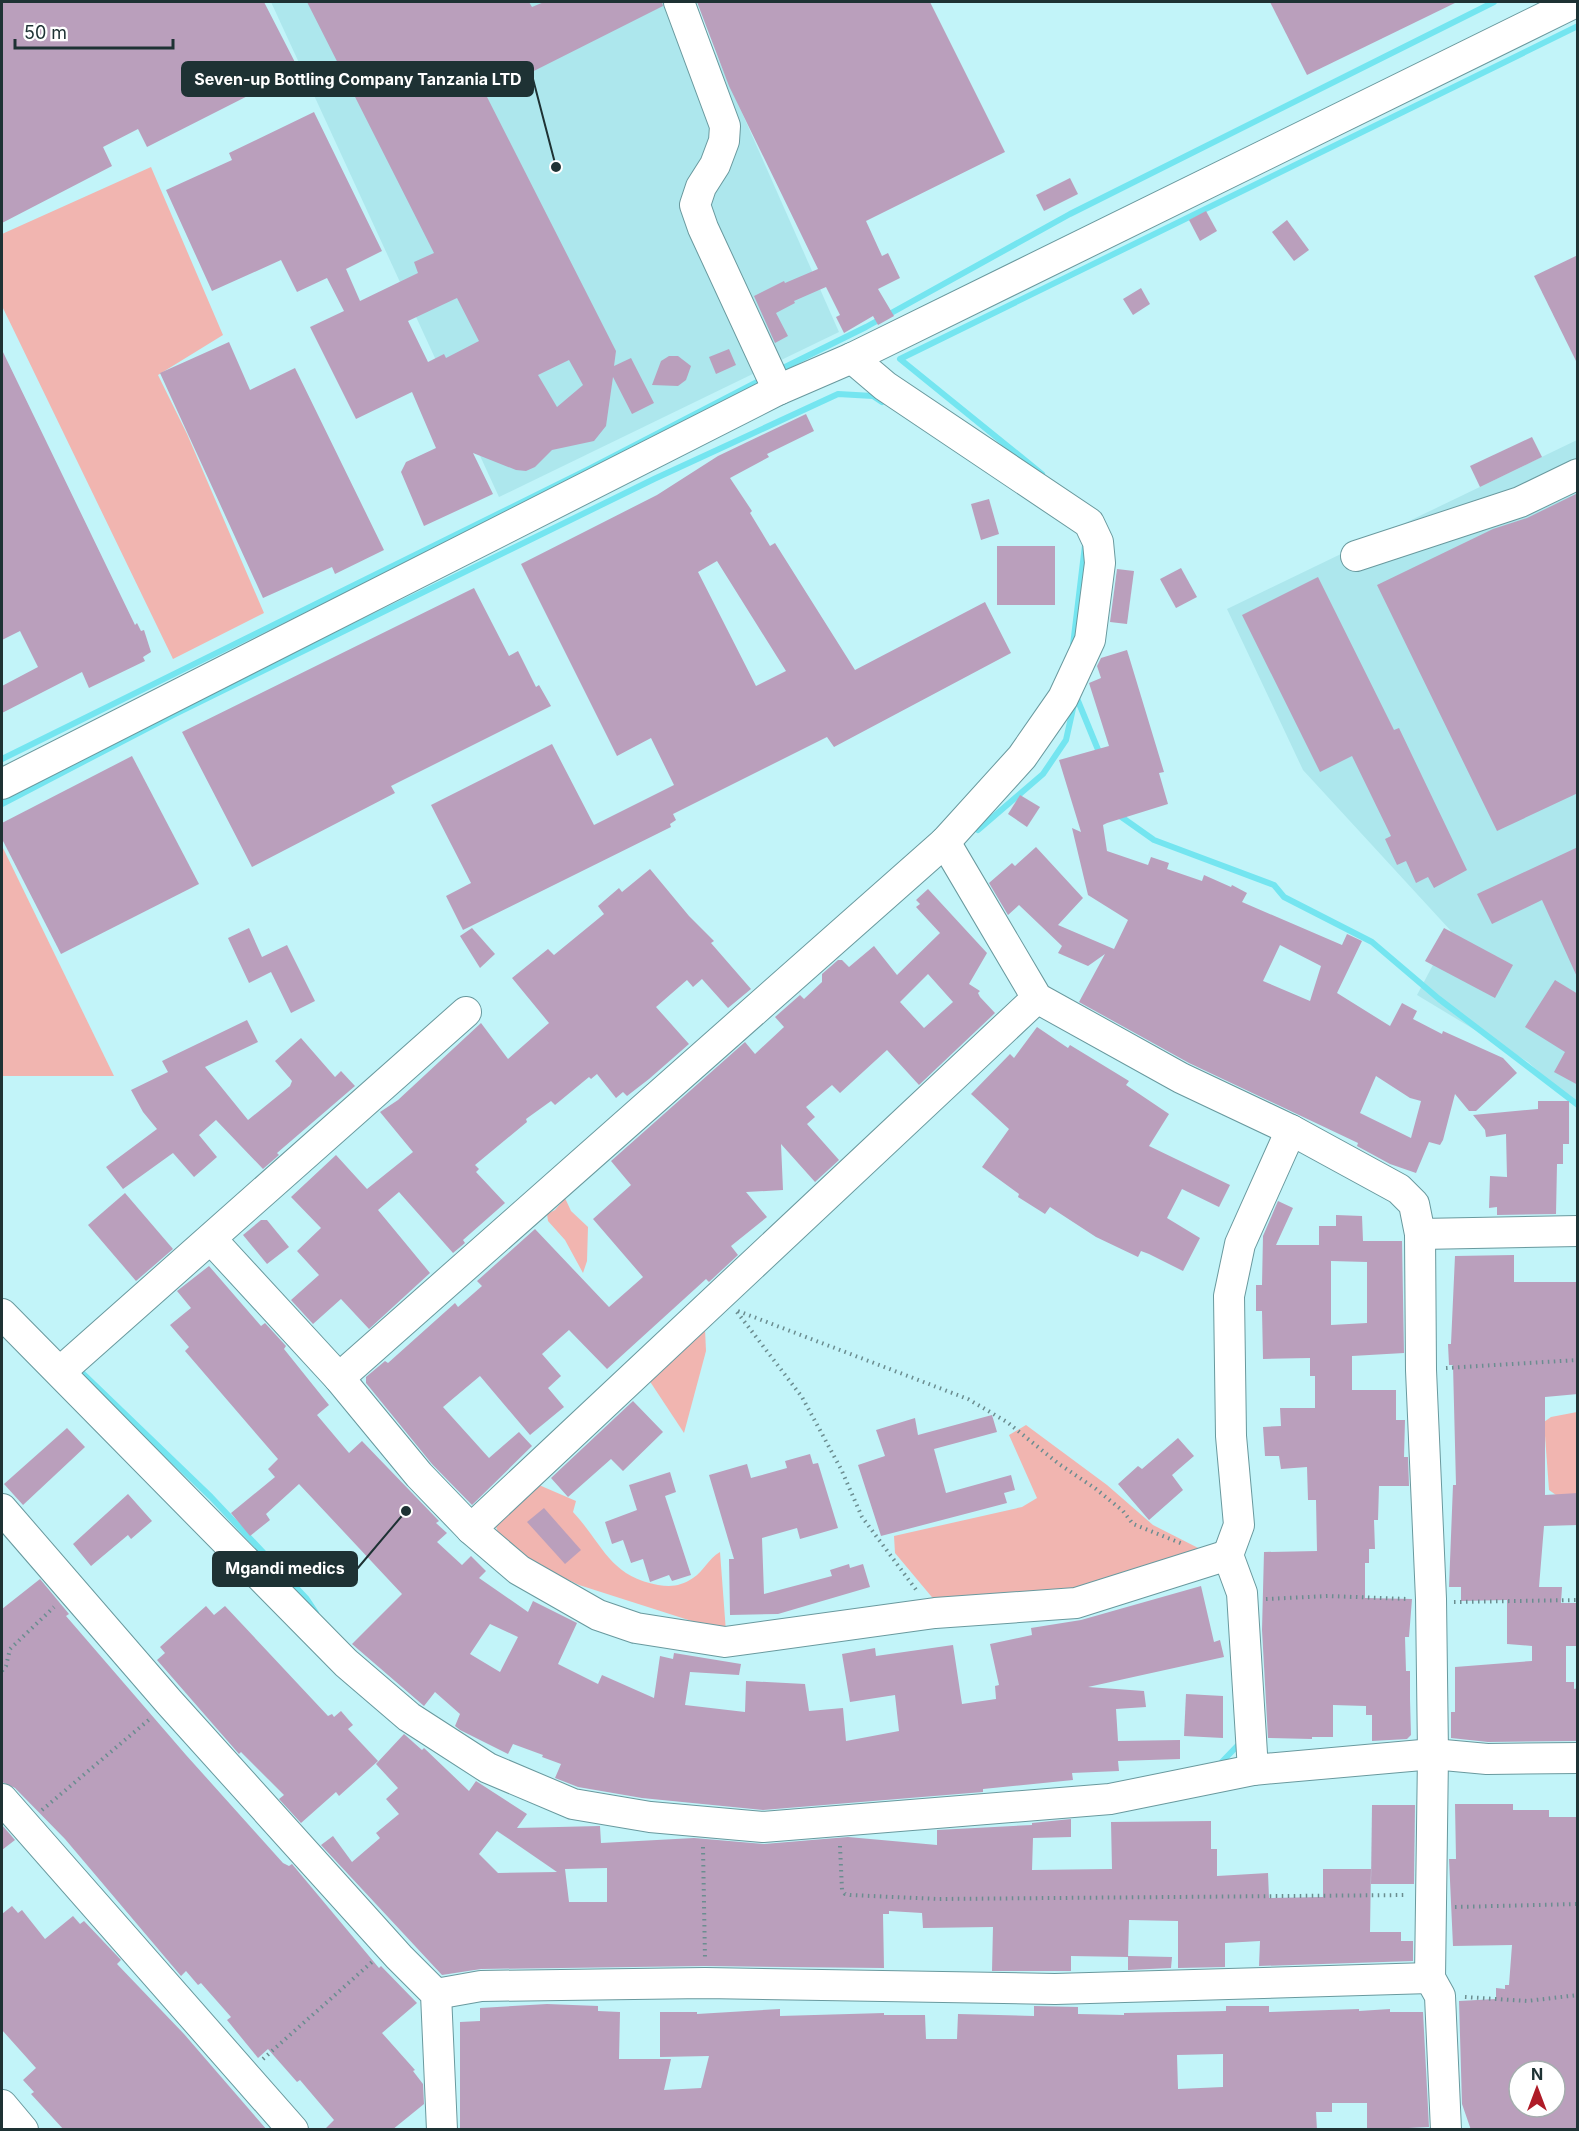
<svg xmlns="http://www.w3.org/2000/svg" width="1579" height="2131" viewBox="0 0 1579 2131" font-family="Inter,sans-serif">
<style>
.built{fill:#ade7ed}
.green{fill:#f1b5b0}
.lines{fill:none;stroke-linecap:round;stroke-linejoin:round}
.stream{stroke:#74e5f0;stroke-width:6}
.building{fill:#ba9fbc;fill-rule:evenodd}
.minor-casing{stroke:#69999e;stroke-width:32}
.path{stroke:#6b8d90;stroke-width:4;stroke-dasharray:1.5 4.5;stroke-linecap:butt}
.minor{stroke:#fff;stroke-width:30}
.leader{fill:none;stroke:#1e3234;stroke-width:2}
.callout-dot{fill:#1e3234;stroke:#fff;stroke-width:2}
.callout{fill:#1e3234;stroke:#1e3234;stroke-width:2}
.callout-label{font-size:16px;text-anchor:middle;font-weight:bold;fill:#fff}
</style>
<rect width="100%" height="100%" fill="#c2f4f9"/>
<g class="built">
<path d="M271 2H693L839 332 499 497Z"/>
<path d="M1577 440V1106L1528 1062 1417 995 1451 931 1303 770 1227 609Z"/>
</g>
<g class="green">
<path d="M151 167 223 335 158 375 187 434 264 613 173 659 2 306V234Z"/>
<path d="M2 846 114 1076H2Z"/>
<path d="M565 1198 571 1211 588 1227 587 1261 583 1273 565 1240 548 1221 547 1214 555 1210Z"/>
<path d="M705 1329 706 1351 684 1433 647 1377Z"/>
<path d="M1577 1412V1510L1549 1490 1544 1422 1551 1417Z"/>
<path d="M1026 1425 1107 1485 1153 1525 1208 1553 1099 1590 936 1602 895 1553 894 1536 1022 1507 1037 1498 1009 1435Z"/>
<path d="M539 1485 576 1501 573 1512C603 1544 609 1576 658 1585 672 1587 681 1586 693 1578 704 1571 708 1559 720 1552L726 1632 579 1585 541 1567 500 1540 495 1523Z"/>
</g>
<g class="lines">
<g class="stream">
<path d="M777 371 866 327 1070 214 1494 2"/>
<path d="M1042 474 900 359 1578 26"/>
<path d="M1073 645 1085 545"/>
<path d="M1076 696 1101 757"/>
<path d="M2 759 589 469 763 379"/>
<path d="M2 804 173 715 654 479 838 394 873 396 882 402"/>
<path d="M1118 812 1120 816 1154 840 1274 885 1284 897 1372 942 1439 999 1578 1105"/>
<path d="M978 830 1043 774 1066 740 1074 704"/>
<path d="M76 1367 211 1497 306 1598 316 1613"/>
<path d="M1217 1767 1241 1742"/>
</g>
</g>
<g class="building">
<path d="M2 2H264L299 70 147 147 138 129 103 147 112 166 2 223Z"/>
<path d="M307 2H529L532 7 544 2H662L663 6 486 95 616 351 614 366 631 358 654 403 632 414 613 377 606 426 594 441 552 450 535 467 526 471 516 470 473 453 493 494 424 526 401 472 406 462 436 448 412 392 356 419 310 327 344 311 327 278 297 292 281 260 212 291 166 190 232 160 229 153 314 112 382 251 346 269 360 301 418 273 414 262 434 253ZM457 298 479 341 446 358 444 354 428 362 408 321ZM569 360 583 385 557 407 538 375Z"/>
<path d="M697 2H930L1005 152 866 221 882 256 888 253 900 278 878 289 894 316 878 325 873 316 844 333 836 317 840 315 826 287 794 301 795 303 776 313 788 336 775 343 754 296 784 281 785 283 818 269 729 86Z"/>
<path d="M1270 2H1457L1307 75Z"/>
<path d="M1070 178 1078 194 1044 211 1036 195Z"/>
<path d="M1206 211 1217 231 1200 241 1189 220Z"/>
<path d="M1287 220 1309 250 1294 261 1272 232Z"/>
<path d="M1578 255V365L1534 276Z"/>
<path d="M1141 288 1150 304 1133 315 1123 299Z"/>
<path d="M229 342 250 390 295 368 384 550 335 574 332 567 263 598 160 373Z"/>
<path d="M729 349 736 365 716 374 709 357Z"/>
<path d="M2 350 135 625 137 623 141 631 144 630 151 652 143 657 145 661 89 688 82 672 2 713V686L38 667 20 631 2 640Z"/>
<path d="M669 356H678L691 366 686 380 678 386 652 385 661 361Z"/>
<path d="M806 414 814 431 767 454 769 457 730 478 752 511 750 513 770 546 775 543 855 670 985 602 1011 653 834 747 827 737 673 814 676 820 670 824 671 827 463 930 446 896 471 883 431 805 552 744 594 825 674 785 651 738 617 756 521 564 657 495 718 456ZM717 561 786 671 756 686 698 572Z"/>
<path d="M1532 437 1542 457 1480 487 1470 466Z"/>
<path d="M1578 493V793L1497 831 1377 585 1493 529 1527 518Z"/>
<path d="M989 499 999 534 981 540 971 504Z"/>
<rect x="997" y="546" width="58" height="59"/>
<path d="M1181 568 1197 597 1176 608 1160 579Z"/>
<path d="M1117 569 1134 571 1127 624 1110 622Z"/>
<path d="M1318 577 1394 730 1399 728 1467 870 1434 888 1428 877 1416 883 1406 861 1397 865 1385 839 1391 836 1352 756 1320 772 1242 615Z"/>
<path d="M474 588 509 656 518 651 536 687 539 685 551 706 391 786 395 793 252 867 182 732Z"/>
<path d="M1127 650 1164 772 1159 773 1168 804 1107 823 1103 825 1107 851 1148 865 1151 857 1169 863 1167 869 1202 881 1204 875 1231 887 1232 885 1247 893 1242 902 1342 945 1347 934 1362 941 1337 993 1390 1026 1402 1003 1417 1011 1413 1019 1442 1034 1443 1031 1503 1058 1517 1073 1476 1111H1469L1455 1094 1443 1140 1440 1145 1429 1142 1416 1173 1390 1164 1357 1146 1358 1143 1189 1063 1079 1002 1105 954 1088 966 1058 953 1062 946 1019 905 1008 915 989 883 1012 863 1015 866 1036 847 1083 898 1058 925 1114 949 1128 920 1088 895 1072 828 1081 832 1059 760 1109 746 1089 683 1101 678 1097 666 1101 658ZM1280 945 1321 966 1310 1001 1263 981ZM1376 1076 1410 1098 1421 1101 1411 1138 1360 1113Z"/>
<path d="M132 756 199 884 61 954 2 839V823Z"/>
<path d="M1020 795 1040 807 1027 827 1008 814Z"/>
<path d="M1578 847V979L1542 900 1492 924 1477 894Z"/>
<path d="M650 869 689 916 714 941 711 943 751 989 728 1008 702 979 693 987 687 980 656 1007 689 1044 649 1079 627 1096 623 1092 616 1098 597 1074 591 1079 589 1077 555 1105 551 1101 526 1119 527 1122 475 1165 479 1169 476 1172 505 1203 463 1240 465 1243 453 1253 399 1192 378 1210 430 1273 369 1329 341 1299 313 1324 291 1300 319 1275 297 1251 321 1228 291 1197 336 1155 367 1189 413 1152 380 1112 398 1100 481 1023 508 1059 549 1023 512 978 548 949 554 955 604 914 598 906 619 888 622 892Z"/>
<path d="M928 889 987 953 969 984 980 991 978 993 980 997 995 1013 919 1085 887 1050 840 1093 832 1085 806 1107 815 1117 807 1124 839 1160 815 1182 781 1144 783 1190 746 1192 767 1217 731 1246 738 1255 709 1282 706 1279 607 1369 569 1330 542 1354 561 1376 548 1388 564 1407 530 1435 480 1376 443 1407 489 1458 519 1432 532 1446 472 1505 432 1464 366 1383V1377L385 1361 388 1363 455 1303 458 1307 482 1286 477 1281 535 1229 609 1307 643 1277 593 1219 631 1185 611 1161 745 1042 755 1054 784 1027 775 1017 800 995 804 999 822 982V974L838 960H842L849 967 874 946 897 975 940 933 916 907 920 904 916 900ZM928 974 953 1002 924 1028 900 1002Z"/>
<path d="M249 928 262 957 287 945 315 1001 291 1013 271 972 249 983 228 938Z"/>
<path d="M472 928 495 954 480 968 460 936Z"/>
<path d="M1444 928 1513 965 1495 998 1425 961Z"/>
<path d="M1555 980 1578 994V1085L1554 1072 1565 1052 1525 1027Z"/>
<path d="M247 1020 258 1042 205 1067 248 1120 290 1086 292 1081 275 1061 301 1038 335 1077 341 1071 355 1086 277 1153 279 1155 263 1169 216 1120 199 1135 217 1157 194 1177 173 1153 123 1189 106 1167 157 1129 143 1112 131 1090 168 1072 162 1061Z"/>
<path d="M1037 1027 1068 1048 1070 1045 1129 1081 1126 1085 1169 1114 1149 1146 1230 1185 1219 1207 1182 1189 1167 1218 1200 1238 1183 1271 1149 1254 1141 1251 1138 1257 1096 1237 1050 1207 1045 1214 1018 1197 1019 1194 982 1167 1009 1129 971 1094 1010 1054 1014 1058Z"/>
<path d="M1538 1101H1569V1144H1563V1164H1557L1556 1214 1497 1215V1207L1489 1208 1490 1176 1507 1177 1506 1134 1486 1137 1485 1130 1473 1115 1538 1109Z"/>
<path d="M125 1193 173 1249 136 1281 88 1225Z"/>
<path d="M1278 1201 1293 1208 1276 1245H1319V1226H1336V1215L1362 1216 1363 1241H1402L1404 1353 1352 1356V1390H1396V1420H1405L1404 1457H1408L1409 1486H1379L1378 1520H1374L1375 1549H1369V1563H1365V1598L1412 1599 1409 1637H1405L1406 1671H1410V1699L1411 1735 1407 1739 1372 1741V1715H1366V1706L1333 1705V1737H1312V1739L1268 1738 1262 1630 1264 1552 1317 1551 1316 1500H1308L1307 1467 1281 1469 1279 1456H1265L1263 1427 1281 1426 1280 1408H1315V1376H1310V1358L1263 1359 1262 1311H1256V1285H1262L1263 1236ZM1331 1261 1367 1262V1323L1331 1325Z"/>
<path d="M261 1220H267L289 1247 267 1264 243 1235Z"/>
<path d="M1514 1255V1282H1578V1394L1545 1397V1495L1578 1493V1525L1544 1526 1539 1587H1562L1561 1603H1578V1646H1566V1682H1574V1689L1578 1688V1741L1488 1742 1451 1738V1712H1455V1667L1532 1661V1646L1507 1644V1600L1461 1601V1587H1449L1453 1485H1456L1453 1365H1449L1448 1344H1451L1455 1256Z"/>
<path d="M209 1266 261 1326 265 1323 286 1346 284 1349 329 1405 317 1415 349 1453 362 1441 439 1521 436 1523 447 1533 437 1542 462 1565 471 1556 486 1571 479 1578 528 1612 533 1601 577 1623 558 1664 598 1684 602 1675 654 1698 660 1656 673 1659 674 1653 741 1664 739 1675 690 1672 685 1705 745 1712 746 1681 805 1684 809 1711 843 1708 846 1741 899 1731 895 1695 850 1702 842 1654 875 1648 876 1656 953 1645 962 1704 996 1699 995 1686 999 1685 990 1644 1032 1635 1031 1628 1081 1620 1201 1586 1214 1642 1220 1640 1224 1657 1088 1687 1144 1691 1146 1707 1116 1709 1118 1741 1180 1740V1759L1118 1761 1119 1771 1072 1773 1073 1780 983 1789V1792L763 1810 642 1798 578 1787 555 1778 561 1764 542 1757 543 1755 513 1744 508 1754 460 1730 455 1726 460 1714 435 1692 424 1706 352 1644 402 1594 299 1484 266 1514 270 1520 250 1536 231 1513 275 1477 268 1469 278 1459 185 1351 189 1347 170 1325 191 1308 177 1291ZM490 1624 518 1637 500 1672 470 1654Z"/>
<path d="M633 1401 663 1432 623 1471 611 1459 568 1497 551 1478Z"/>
<path d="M992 1415 997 1432 934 1449 946 1493 1011 1475 1015 1490 1004 1493 1007 1503 881 1536 858 1465 885 1456 876 1430 915 1418 918 1435Z"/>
<path d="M67 1428 85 1447 23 1505 4 1484Z"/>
<path d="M1178 1438 1194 1456 1172 1475 1183 1490 1149 1520 1118 1484 1138 1466 1142 1469Z"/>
<path d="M810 1454 813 1464 818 1463 838 1528 800 1539 797 1528 762 1538 764 1594 832 1576 830 1570 849 1564 850 1568 863 1564 870 1587 778 1614 730 1615 729 1559H734L709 1475 747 1464 751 1478 787 1468 785 1461Z"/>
<path d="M670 1472 676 1492 665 1496 691 1575 672 1581 669 1575 650 1582 643 1559 631 1563 623 1540 612 1544 605 1522 637 1510 629 1485Z"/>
<path d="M128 1494 152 1521 131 1539 128 1535 91 1566 73 1544Z"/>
<path d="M544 1508 581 1550 565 1564 527 1522Z"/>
<path d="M40 1579 69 1614 66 1616 186 1755 283 1863 289 1866 292 1864 379 1968 381 1966 417 2003 382 2033 415 2070 413 2071 423 2084 424 2104 392 2130H324L334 2120 300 2080 297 2082 268 2049 258 2058 227 2020 231 2017 201 1983 198 1985 186 1971 181 1976 65 1839 15 1788 2 1782V1609Z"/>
<path d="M206 1606 214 1615 225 1606 328 1716 332 1714 334 1717 341 1711 353 1725 348 1729 378 1761 339 1796 336 1792 301 1823 279 1799 284 1795 241 1752 239 1754 157 1660 165 1653 160 1647Z"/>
<path d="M1186 1694 1223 1696V1738L1184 1736Z"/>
<path d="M404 1734 422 1750 424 1748 469 1791 476 1781 527 1814 517 1828 600 1826 601 1843 694 1838 764 1844 848 1837 937 1845V1830L1032 1825V1823L1071 1819V1837L1033 1838 1032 1870 1112 1869 1111 1822 1211 1821V1849H1217V1876L1268 1873 1269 1898 1323 1897V1869H1371L1370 1932H1401V1941H1413V1961L1259 1966 1260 1941 1225 1943V1967L1178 1968V1921L1129 1920 1128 1957 1071 1956V1971H992L993 1927 923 1928 922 1913 889 1911V1914H883L884 1968 705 1966 481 1969 442 1975 321 1845 333 1836 352 1862 380 1838 376 1833 399 1814 386 1799 398 1788 376 1764ZM497 1831 509 1839 557 1872 498 1873 479 1854ZM607 1868V1902H569L565 1869Z"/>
<path d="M1455 1804H1513V1810H1549V1817H1578V2130H1471L1462 2104 1459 2001 1496 1999V1988L1505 1989V1985H1509L1512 1945 1453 1946 1449 1859H1456ZM1519 2071H1555V2107H1519Z"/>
<path d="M1372 1805H1415L1414 1884H1371Z"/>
<path d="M2 1825 15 1840 2 1850Z"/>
<path d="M12 1906 18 1913 22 1910 45 1939 73 1916 80 1924 84 1921 121 1960 117 1964 184 2034 267 2130H64L31 2094 34 2092 23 2080 36 2068 2 2030V1914Z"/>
<path d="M1128 1956 1172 1957 1171 1968 1128 1970Z"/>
<path d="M547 2004 598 2006V2011L620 2012 619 2059H671L664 2090 701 2088 709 2056 660 2057V2012H697V2014L780 2009V2016L884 2013V2015H925L926 2039H957L958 2014 1034 2016V2006L1078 2007V2014L1124 2015V2013L1226 2011V2006H1269V2012L1359 2009V2011L1390 2009V2012H1423L1429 2127 1367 2130V2103H1332V2112H1316L1317 2130H460V2022L480 2021V2008ZM1223 2054V2087L1178 2089 1177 2055Z"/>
</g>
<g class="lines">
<g class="minor-casing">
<g id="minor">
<path d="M679 2 725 126 724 141 715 165 701 187 695 205 703 228 778 390"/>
<path d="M1356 556 1520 502 1578 474"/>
<path d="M2 784 778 390 852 358 1576 2"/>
<path d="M945 842 1037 998 1181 1078 1291 1130 1399 1189 1414 1204 1420 1234 1421 1370 1431 1599 1433 1754 1430 1978 1440 1996 1446 2130"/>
<path d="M1420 1234 1578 1231"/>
<path d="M211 1239 339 1378 419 1475 471 1529 519 1570 598 1615 636 1628 725 1642 935 1613 1076 1603 1228 1555"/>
<path d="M2 1314 346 1663 409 1717 488 1768 573 1804 650 1817 763 1827 1110 1799 1253 1770 1433 1754 1487 1759 1578 1758"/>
<path d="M61 1371 466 1012"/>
<path d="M339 1378 945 842 1022 757 1063 698 1090 640 1100 563 1098 542 1089 523 885 386 852 358"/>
<path d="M2 1509 169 1702 399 1957 436 1994 442 2130"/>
<path d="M471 1529 1037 998"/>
<path d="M1253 1770 1242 1593 1228 1555 1239 1525 1231 1436 1229 1296 1240 1244 1291 1130"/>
<path d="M2 1799 293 2130"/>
<path d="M436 1994 481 1986 705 1983 1055 1989 1430 1978"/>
<path d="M2 2105 23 2130"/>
</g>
</g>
<g class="path">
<path d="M738 1311 968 1399 1007 1422 1059 1464 1096 1489 1123 1511 1133 1524 1183 1544"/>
<path d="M737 1312 802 1397 841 1469 862 1517 917 1591"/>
<path d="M1446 1368 1578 1360"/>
<path d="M1266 1599 1328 1596 1408 1599"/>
<path d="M1454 1602 1578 1600"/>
<path d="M2 1671 6 1666 10 1649 54 1607"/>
<path d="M42 1810 151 1718"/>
<path d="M840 1846 842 1890 845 1894 850 1895 938 1899 1406 1895"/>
<path d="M703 1847 705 1959"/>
<path d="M1455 1907 1578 1904"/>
<path d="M1465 1997 1527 2001 1578 1995"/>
<path d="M263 2059 372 1962"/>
</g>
<use href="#minor" class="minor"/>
</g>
<path class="leader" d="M556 167L533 79M406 1511L357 1569"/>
<g class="callout-dot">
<circle cx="556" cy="167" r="6"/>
<circle cx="406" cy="1511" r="6"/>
</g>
<g class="callout">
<rect x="182" y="62" width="351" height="34" rx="6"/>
<rect x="213" y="1552" width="144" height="34" rx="6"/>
</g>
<g class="callout-label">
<text x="358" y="85">Seven-up Bottling Company Tanzania LTD</text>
<text x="285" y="1574">Mgandi medics</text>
</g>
<rect width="1579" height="2131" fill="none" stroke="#1e3234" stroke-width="6"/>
<g transform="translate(1537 2089)"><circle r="28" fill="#ffffff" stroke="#a5adae" stroke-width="1.5"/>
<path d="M0-4.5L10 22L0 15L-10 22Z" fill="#ae1b27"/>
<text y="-9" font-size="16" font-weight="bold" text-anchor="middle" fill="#1e3234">N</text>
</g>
<path d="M15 39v9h158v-9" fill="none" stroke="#1e3234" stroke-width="3"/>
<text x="24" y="39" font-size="18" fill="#1e3234" stroke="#ffffff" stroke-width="4.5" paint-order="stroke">50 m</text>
</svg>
